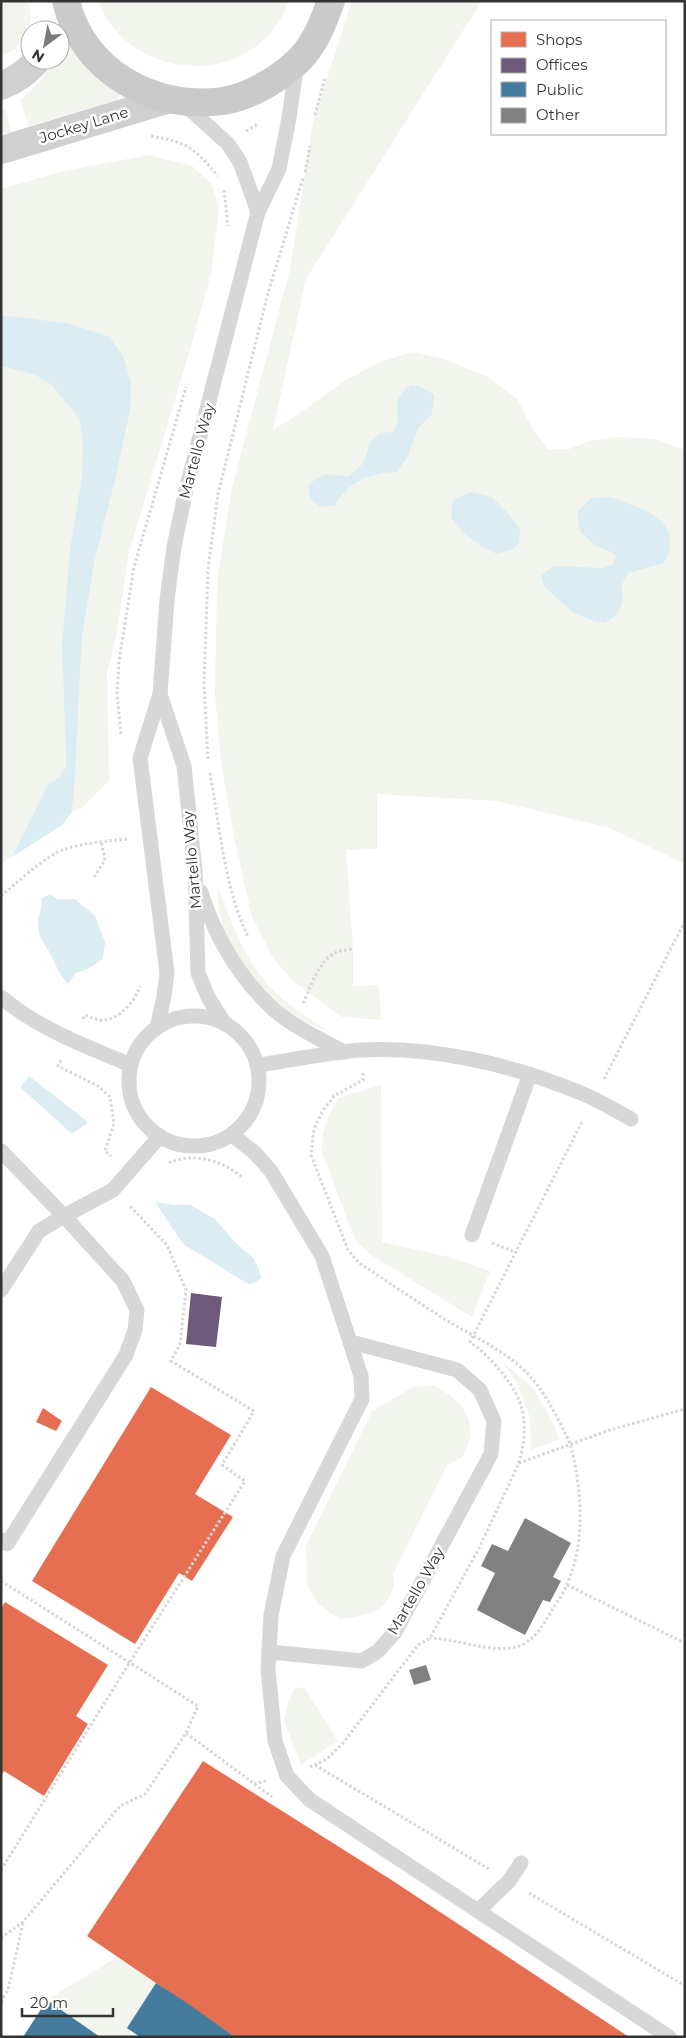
<svg xmlns="http://www.w3.org/2000/svg" width="686" height="2038" viewBox="0 0 686 2038" font-family="Montserrat,sans-serif">
<style>
.green{fill:#f2f5ed}
.water{fill:#dbedf2}
.shops{fill:#e76f51}
.offices{fill:#6d597a}
.public{fill:#457b9d}
.building{fill:#818181}
.lines{fill:none;stroke-linecap:round;stroke-linejoin:round}
.path{stroke:#d6d6d6;stroke-width:3;stroke-dasharray:2.5 2.5;stroke-linecap:butt}
.lane{stroke:#d7d7d7;stroke-width:15}
.secondary{stroke:#d0d0d0;stroke-width:28}
.primary{stroke:#cacaca;stroke-width:28}
.labels{text-anchor:middle;stroke-width:5;stroke-linejoin:round;paint-order:stroke}
.street-label{font-size:15px;fill:#333;stroke:#fff}
</style>
<rect width="100%" height="100%" fill="#fff"/>
<g class="green">
<path d="M1 1H29L31 20 16 49 1 56Z"/>
<path d="M98 1H289C258 89 131 86 98 1Z"/>
<path d="M352 1H482L306 279 273 430 303 411 341 383 377 363 413 352 445 359 488 377 517 399 534 431 548 449H569L590 441 614 437 656 439 685 450V864L610 828 496 801 377 794V849L346 850 353 949V986L379 985 381 1020 342 1017 294 982 273 958 252 917 235 842 221 763 215 694 217 581 232 488 290 269 313 122Z"/>
<path d="M67 43 120 94 117 100 29 126 20 100 37 85 56 60H60V53Z"/>
<path d="M6 109 11 132 1 134V110Z"/>
<path d="M149 155 192 166 212 184 219 209 211 274 189 353 129 552 116 637 107 672 109 781 83 807 71 813 74 796 82 637 95 559 114 485 67 323 1 315V189L64 171Z"/>
<path d="M1 366 35 375 52 385 79 419 83 442 82 475 70 549 62 645 66 765 60 777 48 784 12 857 1 863Z"/>
<path d="M217 884C231 922 245 963 275 992 291 1008 310 1019 328 1031 274 1014 234 969 220 915 217 905 218 894 217 884Z"/>
<path d="M381 1085 382 1242 449 1257 490 1271 472 1317 371 1255 355 1240 322 1152C322 1129 327 1118 338 1098Z"/>
<path d="M503 1363 530 1385 546 1409 560 1439 531 1450 530 1418 518 1384Z"/>
<path d="M433 1385C454 1397 471 1407 470 1435 470 1442 465 1451 462 1458L447 1465 393 1574C395 1582 395 1585 391 1593 382 1615 361 1616 340 1619L318 1604 307 1585 306 1546 372 1411 413 1387Z"/>
<path d="M304 1687 338 1741 301 1765 284 1721 288 1703 294 1689Z"/>
<path d="M117 1957 234 2037H23L47 2000Z"/>
</g>
<g class="water">
<path d="M1 315 67 323 110 337 124 358 131 384 130 410 114 485 95 559 82 637 74 796 71 813 62 825 12 857 48 784 60 777 66 765 62 645 70 549 82 475 83 442 79 419 52 385 35 375 1 366Z"/>
<path d="M411 385 420 386 434 395 432 414 418 428 407 458 397 472C370 473 349 481 335 505L320 507 310 498 308 485C324 472 329 473 348 477 363 466 366 461 369 443L380 433 393 432 398 423C397 403 393 399 411 385Z"/>
<path d="M471 492 492 497 508 513 520 529 519 543 511 550 497 554C475 544 465 536 451 517L453 500Z"/>
<path d="M611 497C642 509 686 519 664 563L629 573 622 584 623 602 617 615 605 623 592 620 573 612 544 587 541 575 555 566 603 568 614 564 616 555 593 544 580 531 577 512 591 498Z"/>
<path d="M50 894 57 899H75L95 916 105 942 103 959 91 967 76 973 68 984C58 973 58 969 52 957 46 944 37 938 38 921 39 912 43 910 41 899Z"/>
<path d="M29 1076 88 1122H89L72 1134 20 1087Z"/>
<path d="M155 1202 175 1205H190L215 1219 235 1242 254 1259 262 1278 250 1285 183 1244Z"/>
</g>
<g class="shops">
<path d="M151 1387 231 1435 195 1494 233 1517 192 1581 179 1573 135 1644 32 1581Z"/>
<path d="M43 1408 62 1421 56 1431 36 1422Z"/>
<path d="M5 1602 108 1665 76 1716 88 1724 44 1796 4 1771 1 1775V1609Z"/>
<path d="M203 1761 390 1879 629 2037H235L87 1936Z"/>
</g>
<path class="offices" d="M191 1293 222 1297 216 1347 186 1344Z"/>
<g class="public">
<path d="M156 1983 187 2003 235 2037H140L127 2028Z"/>
<path d="M47 2000 100 2037H23Z"/>
</g>
<g class="building">
<path d="M525 1518 571 1543 553 1577 561 1581 550 1602 543 1600 525 1635 477 1610 495 1573 481 1566 492 1544 508 1551Z"/>
<path d="M426 1665 431 1680 414 1685 409 1670Z"/>
</g>
<g class="lines">
<g class="path">
<path d="M315 115 325 78"/>
<path d="M246 131 258 124"/>
<path d="M151 136C189 143 193 147 218 176"/>
<path d="M305 172 310 146"/>
<path d="M224 190 228 226"/>
<path d="M121 734 117 694 119 661 134 567 186 387"/>
<path d="M208 759 204 685 208 569 218 494 268 293 303 178"/>
<path d="M210 773C220 828 224 886 248 937"/>
<path d="M94 877 105 860 101 841"/>
<path d="M1 896C17 883 46 855 65 849 85 843 106 841 127 839"/>
<path d="M303 1003C311 987 319 959 337 952 342 950 348 950 353 949"/>
<path d="M83 1019 85 1015C90 1017 99 1021 104 1020 121 1018 135 1001 140 986"/>
<path d="M61 1060 58 1066 98 1086 110 1097 114 1123 105 1151 111 1156"/>
<path d="M363 1073V1080L334 1096 322 1112 314 1129 311 1155 348 1250 359 1263C390 1283 420 1304 451 1323 483 1342 519 1357 541 1390 548 1400 568 1436 571 1447 582 1490 586 1542 567 1584 564 1593 557 1602 552 1610 544 1624 533 1643 516 1647 490 1653 457 1639 430 1638"/>
<path d="M604 1079 685 921"/>
<path d="M169 1163C193 1152 222 1160 242 1177"/>
<path d="M492 1243 515 1252"/>
<path d="M519 1463C523 1448 526 1429 523 1413 518 1387 491 1357 470 1342L583 1120"/>
<path d="M1 1581 198 1706 186 1733"/>
<path d="M567 1585 685 1643"/>
<path d="M315 1765 489 1869"/>
<path d="M310 1767 327 1759 343 1743 418 1645 430 1638 479 1548 519 1463 610 1430 685 1409"/>
<path d="M254 1784 266 1781"/>
<path d="M1 1870 130 1662 245 1481 222 1465 254 1411 171 1361 180 1344 186 1290 167 1245 130 1206"/>
<path d="M529 1893 685 1986"/>
<path d="M1 1938 23 1922 120 1806 145 1794 186 1733 272 1797"/>
<path d="M1 2002 8 1990 23 1923"/>
</g>
<g class="lane">
<path d="M183 103 228 144 240 162 258 212"/>
<path d="M160 694 184 766 195 871 198 973 208 997 225 1024"/>
<path d="M201 892C215 936 238 976 272 1008 290 1025 322 1040 344 1052"/>
<path d="M1 997C39 1029 87 1047 131 1065"/>
<circle cx="194" cy="1081" r="65"/>
<path d="M157 1028 164 996 167 973 140 758 160 694 167 600 174 547 185 494 258 212 279 169 289 118 297 63"/>
<path d="M258 1065C292 1060 326 1053 360 1050 432 1046 509 1064 576 1091 595 1098 613 1109 631 1119"/>
<path d="M232 1135 254 1152 271 1171 322 1256 361 1376 362 1399 283 1556 271 1615 268 1669 275 1741 287 1776 310 1800 478 1911 509 1881 521 1863"/>
<path d="M1 1151 64 1216 113 1190 160 1136"/>
<path d="M472 1235 530 1074"/>
<path d="M1 1290 39 1231 64 1216 123 1281 137 1310 135 1330 126 1355 7 1544 1 1540"/>
<path d="M270 1652 362 1661 378 1651 395 1632 491 1454 494 1421 480 1390 457 1370 351 1342"/>
<path d="M478 1911 669 2037"/>
</g>
<g class="secondary">
<path d="M1 86C14 81 29 71 37 60"/>
<path d="M1 150 166 100"/>
</g>
<path class="primary" d="M66 1C82 71 154 111 223 101 249 97 277 80 296 63 314 47 323 23 331 1"/>
</g>
<g class="labels">
<g class="street-label">
<text transform="translate(84 125) rotate(-17)" y="5">Jockey Lane</text>
<text transform="translate(197 451) rotate(-75)" y="5">Martello Way</text>
<text transform="translate(192 860) rotate(-95)" y="5">Martello Way</text>
<text transform="translate(416 1591) rotate(-60)" y="5">Martello Way</text>
</g>
</g>
<rect width="686" height="2038" fill="none" stroke="#333333" stroke-width="5"/>
<rect x="491" y="20" width="175" height="115" fill="#ffffff" stroke="#adadad"/>
<rect x="501" y="32" width="25" height="15" fill="#e76f51" stroke="#adadad"/>
<text x="536" y="45" font-size="15" fill="#333333">Shops</text>
<rect x="501" y="58" width="25" height="15" fill="#6d597a" stroke="#adadad"/>
<text x="536" y="70" font-size="15" fill="#333333">Offices</text>
<rect x="501" y="82" width="25" height="15" fill="#457b9d" stroke="#adadad"/>
<text x="536" y="95" font-size="15" fill="#333333">Public</text>
<rect x="501" y="108" width="25" height="15" fill="#818181" stroke="#adadad"/>
<text x="536" y="120" font-size="15" fill="#333333">Other</text>
<g transform="translate(45 45) rotate(212)"><circle r="24" fill="#ffffff" stroke="#adadad"/>
<path d="M0-4L9 19L0 12L-9 19Z" fill="#7a7a7a"/>
<text y="-8" font-size="14" font-weight="bold" text-anchor="middle" fill="#333333">N</text>
</g>
<path d="M22 2008v8h91v-8" fill="none" stroke="#333333" stroke-width="2.5"/>
<text x="30" y="2008" font-size="15" fill="#333333" stroke="#ffffff" stroke-width="4" paint-order="stroke">20 m</text>
</svg>
